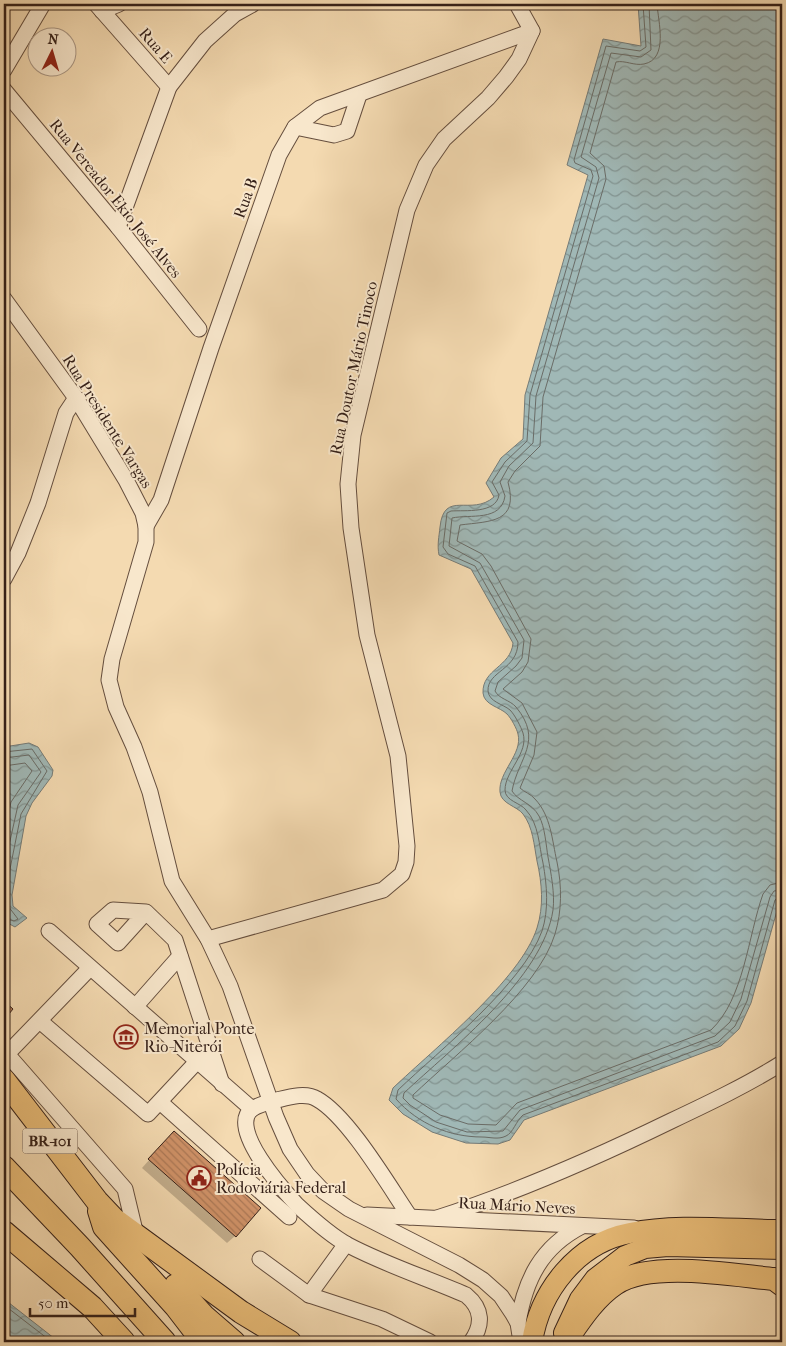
<svg xmlns="http://www.w3.org/2000/svg" width="786" height="1346" viewBox="0 0 786 1346" font-family="'IM FELL French Canon',serif">
<style>
.water{fill:url(#water-waves);stroke:#757b77}
.shadow{fill:#0003}
.lines{fill:none;stroke-linecap:round;stroke-linejoin:round}
.shore{stroke:#6a6c67;stroke-width:1}
.building{fill:url(#building-back-hatch);stroke:#352018}
.minor-casing{stroke:#654e3e;stroke-width:17}
.major-casing{stroke:#352018;stroke-width:22}
.highway-casing{stroke:#352018;stroke-width:24}
.minor{stroke:#f8e7cc;stroke-width:15}
.major{stroke:#eabd78;stroke-width:20}
.highway{stroke:#eabd78;stroke-width:22}
.labels{text-anchor:middle;stroke-width:4;stroke-linejoin:round;paint-order:stroke}
.shield{fill:#f8e7cc;stroke:#705c4e;stroke-width:1}
.shield-label{font-size:15px;font-weight:bold;fill:#352018}
.street-label{font-size:16px;fill:#352018;stroke:#f8e7cc}
.poi-label{font-size:16px;fill:#352018;stroke:#f8e7cc;text-anchor:start}
</style>
<defs>
<pattern id="water-waves" width="16" height="10" patternUnits="userSpaceOnUse" patternTransform="scale(1.25)"><rect width="16" height="10" fill="#a0b8b6"/><path d="M0 5q4-4 8 0t8 0" fill="none" stroke="#839593"/></pattern>
<pattern id="building-back-hatch" width="6" height="6" patternUnits="userSpaceOnUse" patternTransform="scale(1.25)"><rect width="6" height="6" fill="#d09268"/><path d="M-1 5l2 2M0 0l6 6M5-1l2 2" fill="none" stroke="#a75"/></pattern>
</defs>
<rect width="100%" height="100%" fill="#f4dab1"/>
<filter id="stains"><feTurbulence type="fractalNoise" baseFrequency=".004" numOctaves="4"/><feColorMatrix values="0 0 0 0 .2 0 0 0 0 .09 0 0 0 0 .02 0 0 0 .5 -.17"/></filter>
<radialGradient id="worn" r=".72"><stop offset=".6" stop-color="#630" stop-opacity="0"/><stop offset="1" stop-color="#630" stop-opacity=".3"/></radialGradient>
<g class="water">
<path d="M638 4H782V893L751 1003 739 1029 721 1046 524 1120 510 1140 498 1144 466 1143 432 1132 403 1114 389 1100 393 1088C434 1049 521 979 537 928 544 906 542 883 537 861 534 845 533 827 523 814 517 806 501 804 500 792 498 772 523 754 518 734 517 729 511 718 507 714 500 707 484 705 483 693 482 669 511 667 513 643L471 569 439 555C437 545 439 537 440 527 444 489 471 517 494 497L486 483 501 458 523 439 525 395 588 175 567 165 603 39 641 46Z"/>
<path d="M29 743 38 747 53 770 52 776 32 803 26 816 12 895 13 906 27 918 15 927 4 921V747Z"/>
<path d="M4 1299 59 1342H4Z"/>
</g>
<path class="shadow" d="M166 1141 235 1236 227 1243 142 1168Z"/>
<g class="lines">
<g class="shore">
<path d="M643 4 646 47 640 51 606 46 574 160 575 163 591 170 593 176 530 395 527 441 505 462 492 482 499 495C496 514 465 510 451 511L447 513 443 547 448 554 475 566 518 642C518 670 487 671 488 691 489 702 503 704 510 710 515 715 521 727 523 733 529 753 505 771 505 790 505 801 521 803 526 810 539 824 539 846 543 863 547 885 549 910 542 931 523 984 440 1050 398 1090L396 1099C418 1124 450 1137 482 1137 490 1137 498 1140 506 1136 513 1133 516 1121 523 1115L718 1042 735 1026 747 1001 775 900 782 896"/>
<path d="M649 4 651 50 641 57 611 53 581 157 596 167 599 178 536 396 533 443 509 466 500 482 505 496C501 522 470 514 452 518L449 546 480 563 524 640 522 658 516 666 498 682 495 691C499 699 510 700 516 707 544 741 518 758 512 791 518 801 532 803 539 816 545 827 546 845 548 857 551 873 555 894 553 910 543 978 452 1048 404 1093L403 1098 410 1105 436 1122 467 1132 503 1131 520 1110 715 1036 730 1022 741 999 770 897 774 891 782 890"/>
<path d="M657 4C658 21 669 59 644 64 634 66 625 60 616 62L590 153 604 166 606 179 543 397 540 446 515 471 508 482C519 523 491 521 460 525L457 541 482 554 491 566 531 639 528 662 522 672 503 689 522 703 537 732 534 755 520 788C524 792 531 794 535 799 551 816 552 840 557 862 562 886 562 911 555 934 538 990 456 1054 413 1095V1098L440 1115 468 1124 496 1125 517 1103 711 1030C744 999 748 936 763 894L770 885 782 882"/>
<path d="M4 752 32 749 47 771 21 814 10 869 8 906 18 919 14 921 4 918"/>
<path d="M4 758 29 755 41 772 18 805 4 868"/>
<path d="M4 766 25 763 32 771 11 802 4 834"/>
<path d="M4 1305 52 1342"/>
</g>
</g>
<g class="building">
<path d="M4 1001 13 1009 4 1020Z"/>
<path d="M174 1131 261 1208 236 1237 148 1159Z"/>
</g>
<g class="lines">
<g class="minor-casing">
<g id="minor">
<path d="M96 4 169 87"/>
<path d="M102 11 119 4"/>
<path d="M4 70 43 4"/>
<path d="M4 90 118 227 199 329"/>
<path d="M295 127 334 135 347 131 359 95"/>
<path d="M118 227 169 87 205 41 235 14 253 4"/>
<path d="M4 299 76 398 126 480 143 513 146 526V542L112 659 109 680 116 707 134 747 150 792 172 881 208 939 230 986 276 1117 290 1149 307 1174 323 1191 349 1209 459 1265 483 1280 501 1296 513 1314 518 1323 521 1342"/>
<path d="M146 526 161 500 211 348 279 155 295 127 320 108 532 31"/>
<path d="M4 579 18 553 38 503 66 413 76 398"/>
<path d="M146 912 118 943 97 924 113 910 146 912 175 940 222 1084"/>
<path d="M49 931 252 1109"/>
<path d="M208 939 383 890 402 874 406 862 407 846 398 756 367 635 351 528 348 484 353 435 407 210 426 165 444 139 488 98 506 77 519 59 532 31 517 4"/>
<path d="M135 1007 180 956"/>
<path d="M41 1022 148 1114 204 1054"/>
<path d="M4 1054H7L125 1189 136 1235"/>
<path d="M7 1054 90 968"/>
<path d="M160 1102 289 1217"/>
<path d="M367 1215 634 1228"/>
<path d="M410 1217C389 1186 348 1116 317 1099 306 1092 289 1097 277 1100 269 1102 258 1105 252 1109 227 1128 284 1191 297 1205 310 1217 333 1237 348 1245 386 1265 427 1278 466 1295 483 1309 483 1325 471 1342"/>
<path d="M437 1218C518 1192 595 1158 671 1121 709 1103 747 1085 782 1063"/>
<path d="M260 1259 309 1295 382 1319 430 1342"/>
<path d="M309 1295 346 1244"/>
<path d="M518 1323C525 1280 541 1247 582 1226"/>
</g>
</g>
<g class="major-casing">
<g id="major">
<path d="M564 1333 580 1299 595 1279 625 1256 645 1248 668 1246 782 1249"/>
<path d="M532 1342C540 1291 577 1243 630 1233 679 1223 733 1230 782 1230"/>
</g>
</g>
<g class="highway-casing">
<g id="highway">
<path d="M4 1080 97 1201 114 1219 241 1312 290 1342"/>
<path d="M4 1167 80 1247 165 1342"/>
<path d="M99 1211 104 1227 176 1307 203 1342"/>
<path d="M4 1232 92 1307 124 1342"/>
<path d="M176 1285 204 1316 234 1342"/>
<path d="M565 1342C579 1322 594 1298 615 1284 650 1260 732 1275 774 1279L782 1285"/>
</g>
</g>
<use href="#minor" class="minor"/>
<use href="#major" class="major"/>
<use href="#highway" class="highway"/>
</g>
<defs>
<g id="museum-ring" transform="scale(1.25)"><circle r="9.5" fill="#f8e7cc" stroke="#8f2418" stroke-width="1.5"/><path d="M0-6L6-3V-2H-6V-3ZM-5-1h2V3h-2ZM-1-1h2V3h-2ZM3-1h2V3H3ZM-6 4H6V6H-6Z" fill="#8f2418"/></g>
<g id="civic-ring" transform="scale(1.25)"><circle r="9.5" fill="#f8e7cc" stroke="#8f2418" stroke-width="1.5"/><path d="M-.6-6.5H3V-4.5H.6V-3L4-1V1h2V6H-6V1h2V-1L-.6-3ZM-1.2 2.5V6h2.4V2.5Z" fill="#8f2418"/></g>
</defs>
<g fill-rule="evenodd">
<use href="#museum-ring" x="126" y="1037"/>
<use href="#civic-ring" x="199" y="1178"/>
</g>
<g class="labels">
<rect class="shield" x="22.5" y="1128.5" width="55" height="25" rx="4"/>
<g class="shield-label">
<text x="50" y="1146">BR-101</text>
</g>
<g class="street-label">
<text transform="translate(156 45) rotate(49)" y="6">Rua E</text>
<text transform="translate(116 198) rotate(51)" y="6">Rua Vereador Ekio José Alves</text>
<text transform="translate(245 198) rotate(-70)" y="6">Rua B</text>
<text transform="translate(353 368) rotate(-78)" y="6">Rua Doutor Mário Tinoco</text>
<text transform="translate(108 421) rotate(58)" y="6">Rua Presidente Vargas</text>
<text transform="translate(517 1205) rotate(3)" y="6">Rua Mário Neves</text>
</g>
<g class="poi-label">
<text x="144" y="1034">Memorial Ponte<tspan x="144" dy="18">Rio-Niterói</tspan></text>
<text x="216" y="1175">Polícia<tspan x="216" dy="18">Rodoviária Federal</tspan></text>
</g>
</g>
<rect width="786" height="1346" fill="none" stroke="#f4dab1" stroke-width="20"/>
<rect x="5" y="5" width="776" height="1336" fill="none" stroke="#352018" stroke-width="2.5"/>
<rect x="10" y="10" width="766" height="1326" fill="none" stroke="#352018"/>
<g transform="translate(52 52) rotate(5)"><circle r="24" fill="#f8e7cc" stroke="#aa9784"/>
<path d="M0-4L9 19L0 12L-9 19Z" fill="#8f2418"/>
<text y="-8" font-size="14" font-weight="bold" text-anchor="middle" fill="#352018">N</text>
</g>
<path d="M30 1308v8h105v-8" fill="none" stroke="#352018" stroke-width="2.5"/>
<text x="38" y="1308" font-size="15" fill="#352018" stroke="#f8e7cc" stroke-width="4" paint-order="stroke">50 m</text>
<rect width="100%" height="100%" filter="url(#stains)"/>
<rect width="100%" height="100%" fill="url(#worn)"/>
</svg>
